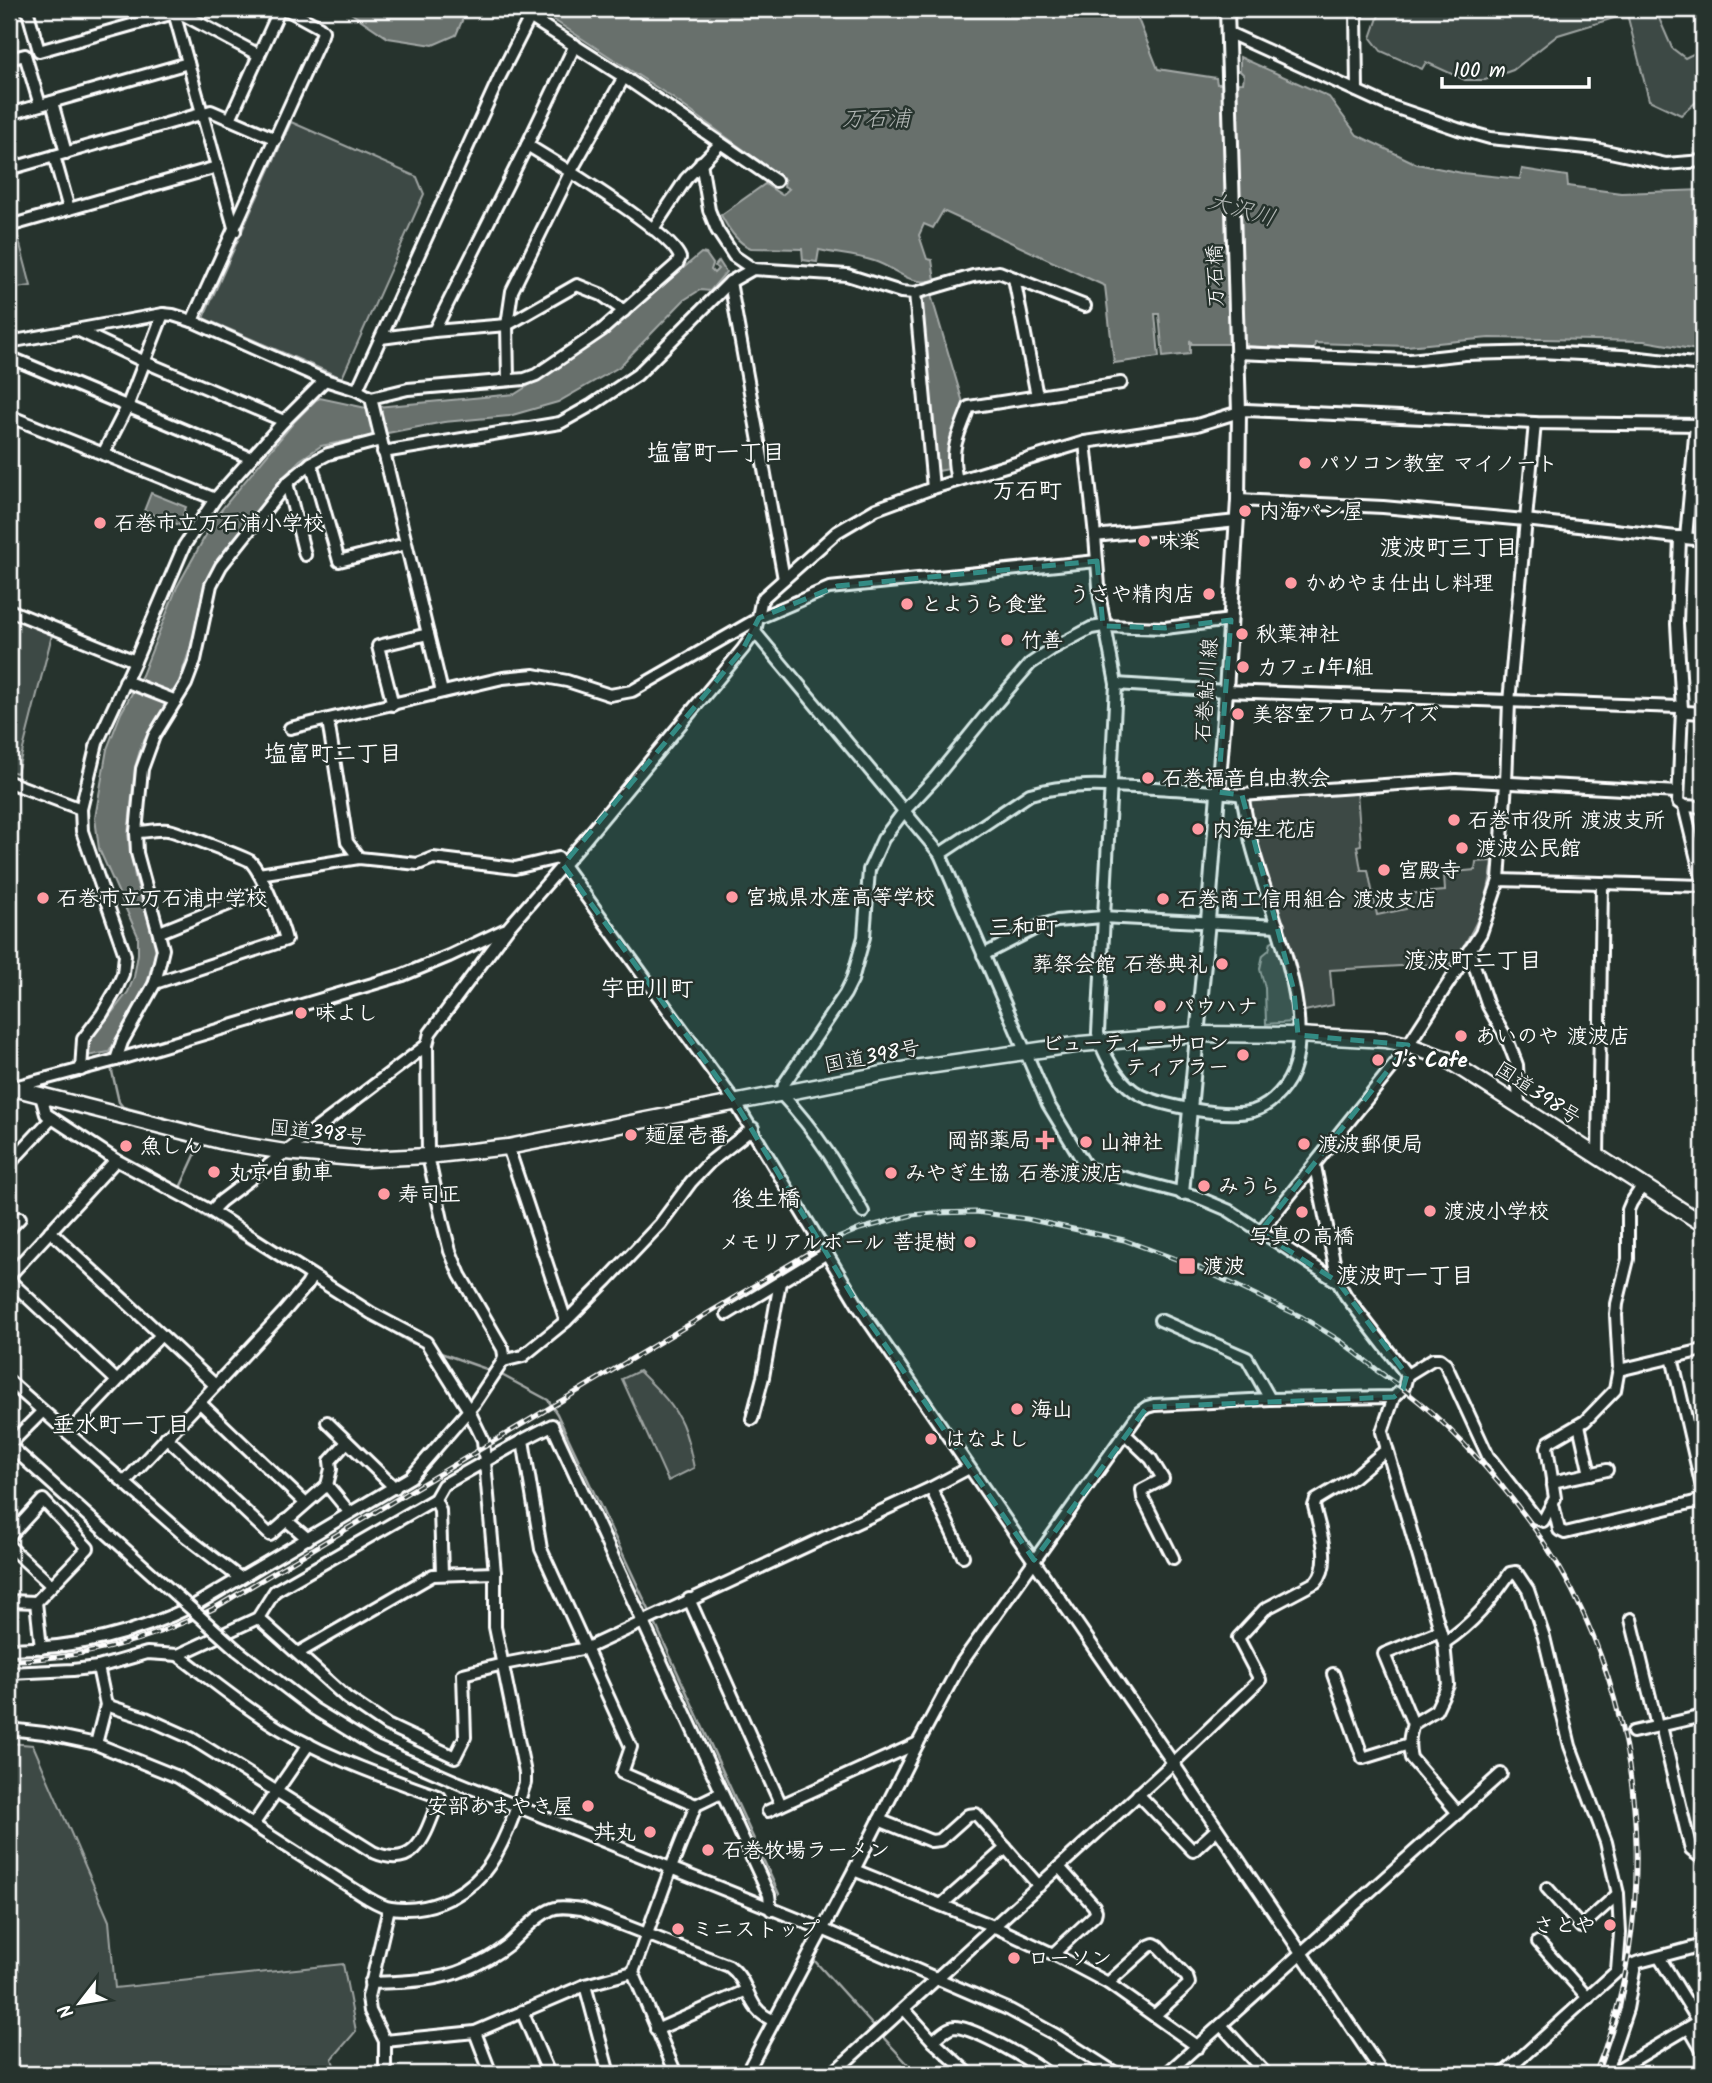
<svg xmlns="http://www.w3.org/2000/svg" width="1712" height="2083" viewBox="0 0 1712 2083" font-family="Kalam,'Klee One',sans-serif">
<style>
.green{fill:#3e4944;stroke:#9ea4a2;stroke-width:2}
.water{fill:#67706c;stroke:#a4a9a7;stroke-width:2}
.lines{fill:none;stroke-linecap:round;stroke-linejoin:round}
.stream{stroke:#a4a9a7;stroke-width:2.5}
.minor-casing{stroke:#fff;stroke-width:16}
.major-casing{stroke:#fff;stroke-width:18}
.highway-casing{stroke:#fff;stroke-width:19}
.minor{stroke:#26332d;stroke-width:10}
.major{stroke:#26332d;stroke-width:12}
.highway{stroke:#26332d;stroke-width:14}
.rail-casing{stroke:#fff;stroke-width:5}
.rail{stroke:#26332d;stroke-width:2.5;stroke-dasharray:8;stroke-linecap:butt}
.minor-bridge-casing{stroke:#fff;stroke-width:16;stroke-linecap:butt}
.minor-bridge{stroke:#26332d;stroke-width:10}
.marked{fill:#338b84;fill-opacity:0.2;stroke:#338b84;stroke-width:5;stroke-dasharray:14 9;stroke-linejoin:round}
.poi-dot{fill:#ff9aa2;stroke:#26332d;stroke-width:2.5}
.labels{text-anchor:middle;stroke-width:5;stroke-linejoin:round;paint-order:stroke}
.street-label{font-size:21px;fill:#fff;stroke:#26332d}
.poi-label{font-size:21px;font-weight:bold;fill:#fff;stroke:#26332d;text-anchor:start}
.water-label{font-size:23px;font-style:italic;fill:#b3b8b6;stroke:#26332d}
.neighbourhood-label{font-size:23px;font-weight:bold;fill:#fff;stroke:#26332d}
</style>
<rect width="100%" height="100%" fill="#26332d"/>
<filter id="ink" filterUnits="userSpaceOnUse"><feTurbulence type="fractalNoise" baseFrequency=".0143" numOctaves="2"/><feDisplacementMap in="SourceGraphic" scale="14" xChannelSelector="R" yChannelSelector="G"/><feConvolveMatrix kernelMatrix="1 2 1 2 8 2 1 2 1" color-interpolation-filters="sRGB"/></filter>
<g filter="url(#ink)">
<g class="green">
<path d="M1381 9H1655L1672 48 1685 58 1703 49V96L1681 115 1649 100 1627 14 1558 35 1513 70 1485 80H1465L1426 62 1422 69 1381 51 1371 38Z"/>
<path d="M291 122 417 177 424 194 342 378 203 318Z"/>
<path d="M17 233 31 286 9 289V236Z"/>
<path d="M9 617 52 635 17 773 9 771Z"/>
<path d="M1357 791 1361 845 1357 846 1361 870H1368L1377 915 1406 909 1405 894 1445 891 1444 873 1475 870 1476 862 1493 861C1488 904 1476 927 1453 963L1330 970 1333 1005 1300 1012 1256 847 1246 800Z"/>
<path d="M1279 937 1294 1011 1293 1022 1266 1024 1265 988 1260 969 1263 955 1269 950 1271 942Z"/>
<path d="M639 1371C655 1387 673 1403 682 1424 688 1438 691 1454 694 1468L668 1481 622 1379Z"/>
<path d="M9 1743 33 1745 109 1921 115 1988 343 1964 356 2031 332 2059 337 2074H9Z"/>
</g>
<g class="water">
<path d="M345 9H467L456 35 433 45 388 38Z"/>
<path d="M537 9H1134L1158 69 1216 78 1217 84 1243 83 1244 75 1240 71V57L1329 97 1357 135 1417 164 1462 173 1520 179 1522 169 1567 176 1568 186 1621 193 1703 190V351L1644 341 1489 338 1407 346 1315 343 1314 350 1247 346V344H1192L1190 340V354L1163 357 1159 314H1155L1159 357 1114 363 1105 286 943 211 933 228 924 224 919 235 927 259 932 260 935 280C910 287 896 268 874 261 857 255 837 254 819 250L817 262 803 260 802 249 751 248C737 243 728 228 721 215L765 184 782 195 789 189 784 186 785 180 674 99Z"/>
<path d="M701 253 706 254 713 264 711 270 714 273 718 269 715 266 719 261 726 272 710 291 700 290 684 300 619 367 558 402 509 416 444 422 321 446 300 460 278 483 215 565 204 592 198 625 174 696 159 716 142 744 135 767 128 835 135 877 154 938 156 951 147 983 109 1052 87 1056 88 1043 128 992 134 977 138 954V936L99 849 95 818 107 749 121 713 142 675 177 587 217 515 294 422 316 400 320 398 366 408 515 394 569 360 607 333Z"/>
<path d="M931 295 964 406 949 444V469L938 471 919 298Z"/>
<path d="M151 493 186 507 179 525 144 511Z"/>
</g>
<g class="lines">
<g class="stream">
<path d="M111 1067 119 1102 123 1107 192 1125"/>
<path d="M179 1190 201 1142"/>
<path d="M177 1196 175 1198 307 1280"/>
<path d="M313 1284 409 1342 426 1347"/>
<path d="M435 1351 492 1371"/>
<path d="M498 1373 548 1400 557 1414 651 1614"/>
<path d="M654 1621 779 1894"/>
<path d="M814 1960 877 2030"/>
<path d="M881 2035 917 2074"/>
</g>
<g class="minor-casing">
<g id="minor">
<path d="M27 9 39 51 174 13 186 16 259 55"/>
<path d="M173 9 235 231"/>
<path d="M517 9 624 77 776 181"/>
<path d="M1356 9 1357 91"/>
<path d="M1229 33 1385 104 1458 129 1490 138 1596 149 1666 164 1703 161"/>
<path d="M9 59 25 55 40 105"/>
<path d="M52 102 66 153"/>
<path d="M9 114 188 63"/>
<path d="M230 119 280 9"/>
<path d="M54 156 69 209"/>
<path d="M701 162 709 210 717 230 734 256 753 269"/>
<path d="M9 169 211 111 276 139"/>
<path d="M9 226 217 167"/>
<path d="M653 229 686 179 720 144"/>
<path d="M1014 278 1037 396"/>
<path d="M730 282 784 579"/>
<path d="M915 293 933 488"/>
<path d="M192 321 322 35 323 31 319 27 286 9"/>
<path d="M77 330 145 362 284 421"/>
<path d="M434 331 527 145 575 45"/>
<path d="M381 338 434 331 507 325 577 285 602 295 624 311"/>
<path d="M9 342 163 314 173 315 192 321 325 380 357 390 371 398 442 692"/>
<path d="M1236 353 1410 360 1465 354 1539 352 1622 356 1703 365"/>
<path d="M9 357 251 458"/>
<path d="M508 379 507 325 512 291 571 171 624 77"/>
<path d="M357 390 500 76 530 17"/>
<path d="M371 398 408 389 525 379 536 375 602 330 677 264 680 258C673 233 555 162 527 145"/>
<path d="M9 416 215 499"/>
<path d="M1085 442 1095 536 1100 599 1116 684 1098 1033C1102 1053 1117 1079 1134 1091 1156 1106 1227 1118 1253 1111 1273 1105 1290 1084 1295 1065 1312 1000 1267 906 1251 842 1248 827 1245 811 1242 795"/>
<path d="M383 452 560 423 592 405 637 375 730 282 753 269 847 275 901 292 915 293 973 276 999 272 1085 306"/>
<path d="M103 454 127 407 163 314"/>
<path d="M311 463 339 561 406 544"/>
<path d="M957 480C949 448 958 437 969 407L1121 383"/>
<path d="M287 483 305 555"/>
<path d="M1238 500 1383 507 1525 520 1703 540"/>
<path d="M1095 536 1237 521"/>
<path d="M1680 537 1677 624 1682 710 1678 802 1684 806 1703 807"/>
<path d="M1686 538 1696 425"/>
<path d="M9 610 135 661"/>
<path d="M755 632 940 854 1048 1104 1087 1168 1195 1196 1228 1210 1338 1282"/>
<path d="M125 681 176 701"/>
<path d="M1116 684 1226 691 1679 707 1686 712 1703 713"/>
<path d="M393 705 378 646 428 634"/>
<path d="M328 720 347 842 359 858"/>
<path d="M290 728 503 678 534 675 567 681 610 695 632 691 759 618 829 588 1097 561"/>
<path d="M9 782 81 809"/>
<path d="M1684 806 1703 884"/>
<path d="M136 832C146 832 158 829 168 830 175 831 246 858 250 861 262 873 282 923 286 940L155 983"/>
<path d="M940 854 1030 794C1070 782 1114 786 1155 788 1184 790 1213 791 1242 795L1456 780 1678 792"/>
<path d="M259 874 359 858 418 864 433 858 515 868 558 858 735 1102 859 1307 1173 1763 1383 2074"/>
<path d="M1499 880 1703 886"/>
<path d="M160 932 266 889"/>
<path d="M1469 950 1488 1006 1507 1039 1517 1065 1519 1105"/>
<path d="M983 955 1042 925 1057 921 1102 917 1278 926"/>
<path d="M116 1060 122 1042 155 983 163 949 137 853 136 832 142 769 154 736 186 684 195 660 211 585 221 566 287 483 311 463 328 454 381 440"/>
<path d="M81 1070 83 1039 102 1014 116 990 123 974 125 955 82 831 81 809 97 743 135 661 184 546 215 499 284 421 325 380"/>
<path d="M14 1087 116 1060 403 975 449 956 504 930"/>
<path d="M508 1147 566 1321"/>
<path d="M1598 1157 1602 884"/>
<path d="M9 1164 52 1118"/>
<path d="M211 1211 221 1201 427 1045"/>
<path d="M863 1212C839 1168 817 1132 782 1095L784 1084 845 994 852 980 864 937 869 870 883 839 905 810 935 778 987 714 1030 664 1052 649 1091 628 1103 626 1165 628 1231 620"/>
<path d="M9 1229 20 1218"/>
<path d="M50 1231 215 1385"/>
<path d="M1260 1232 1399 1059 1481 933 1499 880 1506 783 1509 702 1535 423"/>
<path d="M9 1276 116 1160"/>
<path d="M9 1280 116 1380"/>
<path d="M727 1314 827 1253"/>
<path d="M1160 1320 1247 1358 1270 1399"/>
<path d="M1672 1357 1703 1492"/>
<path d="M503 1361 523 1356 566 1321 607 1280 660 1224 691 1182 710 1162 753 1128"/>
<path d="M1619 1370 1703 1350"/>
<path d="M1407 1375 1433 1359H1440L1445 1363 1488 1456 1536 1518 1543 1521 1555 1498 1547 1447 1549 1442 1585 1421 1615 1390 1619 1368 1616 1315 1617 1304 1628 1259V1210L1631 1203 1643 1185"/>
<path d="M9 1381 185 1536 240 1578"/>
<path d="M1394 1397 1382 1432 1444 1643 1448 1685 1436 1710 1413 1724C1409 1737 1408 1746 1411 1758L1458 1813"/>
<path d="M199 1402 305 1503"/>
<path d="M752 1419 763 1377 780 1282"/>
<path d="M327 1422 395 1488"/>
<path d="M1579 1425 1590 1474"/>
<path d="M68 1433 161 1335"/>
<path d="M1125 1434 1151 1459 1163 1479 1142 1490 1143 1498 1173 1558"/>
<path d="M166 1437 270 1535 327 1485 331 1469 330 1461 347 1442"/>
<path d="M9 1445 158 1579"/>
<path d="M9 1445 42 1412"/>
<path d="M125 1482 284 1312 307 1285 312 1276"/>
<path d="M1552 1482 1607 1470"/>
<path d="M327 1485 350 1513"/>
<path d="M931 1488 963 1556"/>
<path d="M435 1499 440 1510 442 1574"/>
<path d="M1553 1504 1559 1530 1565 1533 1703 1500"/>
<path d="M286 1520 308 1539"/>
<path d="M9 1537 43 1500 88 1548 36 1602 41 1648"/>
<path d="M9 1546 51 1585"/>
<path d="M689 1599 781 1805"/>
<path d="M9 1601 36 1602"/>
<path d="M258 1618 347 1698 387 1725 455 1757 465 1737 463 1674 503 1664 587 1648 931 1488 969 1468"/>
<path d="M1631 1619 1657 1726"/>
<path d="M1444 1643C1475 1622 1489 1603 1510 1573L1516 1572 1528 1590 1544 1637 1570 1746 1606 1842 1618 1894 1620 1933 1617 1971"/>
<path d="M9 1649C78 1648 133 1635 195 1605L411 1477 475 1403 503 1361 504 1355 503 1349 460 1275 450 1251 442 1220 428 1156 427 1045 430 1033 508 928 583 842 743 649 755 632 761 602 764 597 837 532 876 509 933 488 1085 442 1197 425 1246 410 1535 423 1703 425"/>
<path d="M237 1650 314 1709 376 1747 457 1782 822 1929 1010 2010 1056 2035 1117 2074"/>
<path d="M298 1653 433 1575 495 1573"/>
<path d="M9 1673 73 1670 98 1667 147 1653 178 1655 258 1618 275 1591 435 1499 443 1485 523 1440"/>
<path d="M1333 1674 1363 1758 1409 1744"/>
<path d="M106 1705 146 1718 191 1738 373 1852C419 1872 426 1830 440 1797 378 1775 314 1753 260 1716 232 1697 206 1676 178 1655"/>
<path d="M1413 1724 1384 1654 1440 1631"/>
<path d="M1661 1726 1691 1850 1703 1859"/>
<path d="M9 1729 44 1733 96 1744 178 1777 366 1897C373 1901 383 1907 391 1908 425 1913 461 1899 484 1872 502 1851 516 1810 525 1783V1773L495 1627V1573L483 1440 468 1409 426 1342 371 1313 211 1211 116 1160 46 1114 41 1096"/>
<path d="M1633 1732 1703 1716"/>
<path d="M96 1744 106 1705 98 1667"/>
<path d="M1138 1794 1193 1851 1217 1829"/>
<path d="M696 1805 622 1773 631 1747 541 1549 523 1440 552 1425 769 1895 771 1910"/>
<path d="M768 1811 918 1743"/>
<path d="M879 1820 931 1841 940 1840 968 1815 976 1814 1039 1886"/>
<path d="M253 1825 309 1744"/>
<path d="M854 1870 993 1926 1053 1954 1108 1983 1198 2047"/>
<path d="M1547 1888 1581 1927 1618 1894"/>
<path d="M941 1905 1006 1848"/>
<path d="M1538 1942 1588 1998"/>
<path d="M1053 1954 1095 1915 1096 1911 1094 1906 1059 1867"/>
<path d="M1659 1957 1699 2022"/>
<path d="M370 1983C401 1982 437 1982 466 1969 481 1963 495 1955 508 1945 521 1933 534 1918 550 1910 559 1905 571 1908 582 1909L729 1966C752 1983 745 2010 773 2020"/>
<path d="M1108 1983 1149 1946 1154 1944 1158 1946 1187 1977 1189 1983 1187 1986 1155 2015"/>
<path d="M585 1985 609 2074"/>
<path d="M905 2010 933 2041 969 2074"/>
<path d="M522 2011 549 2074"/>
<path d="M1221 2025 1266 2074"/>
<path d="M1689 2028 1703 2052"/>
<path d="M656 2030 747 1990"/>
<path d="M475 2032 491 2074"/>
<path d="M385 2041 475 2032 585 1985 633 1972"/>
<path d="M933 2041C939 2036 947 2027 956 2027 977 2029 1031 2061 1049 2074"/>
<path d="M385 2074V2041L370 2011 368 1997 389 1908"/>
<path d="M676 2074 633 1972 671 1868 696 1805 721 1793"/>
<path d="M746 2074 854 1870 918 1743 960 1665 1140 1412 1147 1407 1154 1405 1270 1399 1394 1397 1404 1387 1407 1375 1346 1296 1338 1282 1315 1166"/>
<path d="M832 2074 1173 1763 1260 1680 1238 1638 1265 1609 1316 1582C1333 1563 1319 1528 1314 1506L1316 1500 1354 1477 1387 1449"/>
<path d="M1166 2074 1501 1774"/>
<path d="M1503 2074 1617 1971 1639 1962 1703 1945"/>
<path d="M1605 2074 1627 2009 1635 1965"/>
<path d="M1610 2074 1703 2019"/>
</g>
</g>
<g class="major-casing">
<path id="major" d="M1182 1193 1208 921 1226 691 1238 500 1239 412 1227 9"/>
</g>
<g class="highway-casing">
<path id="highway" d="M9 1087 224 1142 285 1152 365 1159 428 1156 508 1147 907 1069 1081 1044 1198 1034 1298 1035 1386 1040 1408 1045 1446 1059 1703 1224"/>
</g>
<use href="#minor" class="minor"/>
<use href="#major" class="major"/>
<use href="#highway" class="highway"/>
<g class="rail-casing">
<g id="rail">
<path d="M1377 1371C1421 1399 1458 1435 1491 1474 1528 1516 1561 1563 1584 1615 1649 1759 1654 1928 1595 2074"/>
<path d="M9 1660C82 1660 148 1641 213 1609L807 1254 833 1240 860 1229 912 1215 933 1213 976 1212 1027 1219 1124 1240 1195 1266 1302 1317 1342 1342 1385 1376"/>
</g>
</g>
<use href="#rail" class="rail"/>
<g class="minor-bridge-casing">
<path id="minor-bridge" d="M158 1579 237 1650"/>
</g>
<use href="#minor-bridge" class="minor-bridge"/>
</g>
</g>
<path class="marked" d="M1097 561 1103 626 1165 628 1231 620 1218 792 1242 795 1294 991 1298 1035 1408 1045 1260 1232 1338 1282 1407 1375 1403 1389 1394 1397 1147 1407 1034 1560 859 1307 735 1102 563 865 743 649 759 618 837 586Z"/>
<g class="poi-dot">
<circle cx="1305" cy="463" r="7"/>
<circle cx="1245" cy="511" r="7"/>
<circle cx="100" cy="523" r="7"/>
<circle cx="1144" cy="541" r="7"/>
<circle cx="1291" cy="583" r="7"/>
<circle cx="1209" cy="594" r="7"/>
<circle cx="907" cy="604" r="7"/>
<circle cx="1242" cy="634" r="7"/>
<circle cx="1007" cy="640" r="7"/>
<circle cx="1243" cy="667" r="7"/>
<circle cx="1238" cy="714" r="7"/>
<circle cx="1148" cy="778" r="7"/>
<circle cx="1454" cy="820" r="7"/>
<circle cx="1198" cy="829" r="7"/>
<circle cx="1462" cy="848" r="7"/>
<circle cx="1384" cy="870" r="7"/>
<circle cx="732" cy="897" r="7"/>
<circle cx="43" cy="898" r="7"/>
<circle cx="1163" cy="899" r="7"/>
<circle cx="1222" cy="964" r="7"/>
<circle cx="1160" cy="1006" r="7"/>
<circle cx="301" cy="1013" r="7"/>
<circle cx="1461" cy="1036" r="7"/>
<circle cx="1243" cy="1055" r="7"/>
<circle cx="1378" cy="1060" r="7"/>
<circle cx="631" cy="1135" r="7"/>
<path d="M1041.5 1129.5h7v7h7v7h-7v7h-7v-7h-7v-7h7z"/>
<circle cx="1086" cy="1142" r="7"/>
<circle cx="1304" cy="1144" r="7"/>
<circle cx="126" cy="1146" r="7"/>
<circle cx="214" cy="1172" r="7"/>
<circle cx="891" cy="1173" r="7"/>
<circle cx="1204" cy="1186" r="7"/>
<circle cx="384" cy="1194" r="7"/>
<circle cx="1430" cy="1211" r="7"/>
<circle cx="1302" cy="1212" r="7"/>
<circle cx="970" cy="1242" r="7"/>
<rect x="1178" y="1257" width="18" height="18" rx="3.5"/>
<circle cx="1017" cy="1409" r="7"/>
<circle cx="931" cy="1439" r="7"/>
<circle cx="588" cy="1806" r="7"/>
<circle cx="650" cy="1832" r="7"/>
<circle cx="708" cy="1850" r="7"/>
<circle cx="1610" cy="1925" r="7"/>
<circle cx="678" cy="1929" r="7"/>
<circle cx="1014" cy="1958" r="7"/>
</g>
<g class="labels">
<g class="street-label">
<text transform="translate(1215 276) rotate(-92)" y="7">万石橋</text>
<text transform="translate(1206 690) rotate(-86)" y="7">石巻鮎川線</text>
<text transform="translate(872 1056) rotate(-11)" y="7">国道398号</text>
<text transform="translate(1538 1093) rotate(33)" y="7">国道398号</text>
<text transform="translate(318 1132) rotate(6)" y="7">国道398号</text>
</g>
<g class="poi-label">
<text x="1319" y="470">パソコン教室 マイノート</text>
<text x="1259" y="518">内海パン屋</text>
<text x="114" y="530">石巻市立万石浦小学校</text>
<text x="1158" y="548">味楽</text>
<text x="1305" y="590">かめやま仕出し料理</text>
<text x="1195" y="601" text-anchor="end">うさや精肉店</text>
<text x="921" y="611">とようら食堂</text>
<text x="1256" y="641">秋葉神社</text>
<text x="1021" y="647">竹善</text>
<text x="1257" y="674">カフェ1年1組</text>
<text x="1252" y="721">美容室フロムケイズ</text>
<text x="1162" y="785">石巻福音自由教会</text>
<text x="1468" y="827">石巻市役所 渡波支所</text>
<text x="1212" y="836">内海生花店</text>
<text x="1476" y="855">渡波公民館</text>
<text x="1398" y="877">宮殿寺</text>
<text x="746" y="904">宮城県水産高等学校</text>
<text x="57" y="905">石巻市立万石浦中学校</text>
<text x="1177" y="906">石巻商工信用組合 渡波支店</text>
<text x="1208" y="971" text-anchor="end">葬祭会館 石巻典礼</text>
<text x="1174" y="1013">パウハナ</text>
<text x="315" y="1020">味よし</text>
<text x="1475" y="1043">あいのや 渡波店</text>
<text x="1229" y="1050" text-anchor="end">ビューティーサロン<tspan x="1229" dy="24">ティアラー</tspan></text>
<text x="1392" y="1067">J's Cafe</text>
<text x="645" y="1142">麺屋壱番</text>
<text x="1031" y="1147" text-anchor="end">岡部薬局</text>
<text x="1100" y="1149">山神社</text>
<text x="1318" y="1151">渡波郵便局</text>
<text x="140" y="1153">魚しん</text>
<text x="228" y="1179">丸京自動車</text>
<text x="905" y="1180">みやぎ生協 石巻渡波店</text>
<text x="1218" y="1193">みうら</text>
<text x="398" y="1201">寿司正</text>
<text x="1444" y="1218">渡波小学校</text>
<text x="1302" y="1243" text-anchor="middle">写真の高橋</text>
<text x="956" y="1249" text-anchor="end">メモリアルホール 菩提樹</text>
<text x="1203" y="1273">渡波</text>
<text x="1031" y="1416">海山</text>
<text x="945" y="1446">はなよし</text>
<text x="574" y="1813" text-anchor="end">安部あまやき屋</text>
<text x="636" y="1839" text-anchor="end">丼丸</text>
<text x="722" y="1857">石巻牧場ラーメン</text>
<text x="1596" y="1932" text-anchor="end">さとや</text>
<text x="692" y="1936">ミニストップ</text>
<text x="1028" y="1965">ローソン</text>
</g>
<g class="water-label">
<text x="876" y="126">万石浦</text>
<text transform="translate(1242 209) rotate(16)" y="8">大沢川</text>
</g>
<g class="neighbourhood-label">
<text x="716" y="460">塩富町一丁目</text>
<text x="1027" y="498">万石町</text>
<text x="1449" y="555">渡波町三丁目</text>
<text x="333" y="761">塩富町二丁目</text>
<text x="1023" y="935">三和町</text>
<text x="1473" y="968">渡波町二丁目</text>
<text x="647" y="996">宇田川町</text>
<text x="766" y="1206">後生橋</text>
<text x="1405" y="1283">渡波町一丁目</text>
<text x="121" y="1432">垂水町一丁目</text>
</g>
</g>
<rect width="1712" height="2083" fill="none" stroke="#26332d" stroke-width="35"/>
<rect x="18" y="18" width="1677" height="2048" fill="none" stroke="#fff" stroke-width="2.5" filter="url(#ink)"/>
<g transform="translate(80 2003) rotate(239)" stroke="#26332d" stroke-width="5" paint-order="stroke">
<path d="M0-5L12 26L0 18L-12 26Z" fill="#ffffff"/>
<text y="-10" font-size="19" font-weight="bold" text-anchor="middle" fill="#ffffff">N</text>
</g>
<path d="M1442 77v10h147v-10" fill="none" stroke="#ffffff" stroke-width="3.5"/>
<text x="1453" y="77" font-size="21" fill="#ffffff" stroke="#26332d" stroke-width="5" paint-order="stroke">100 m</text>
</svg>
